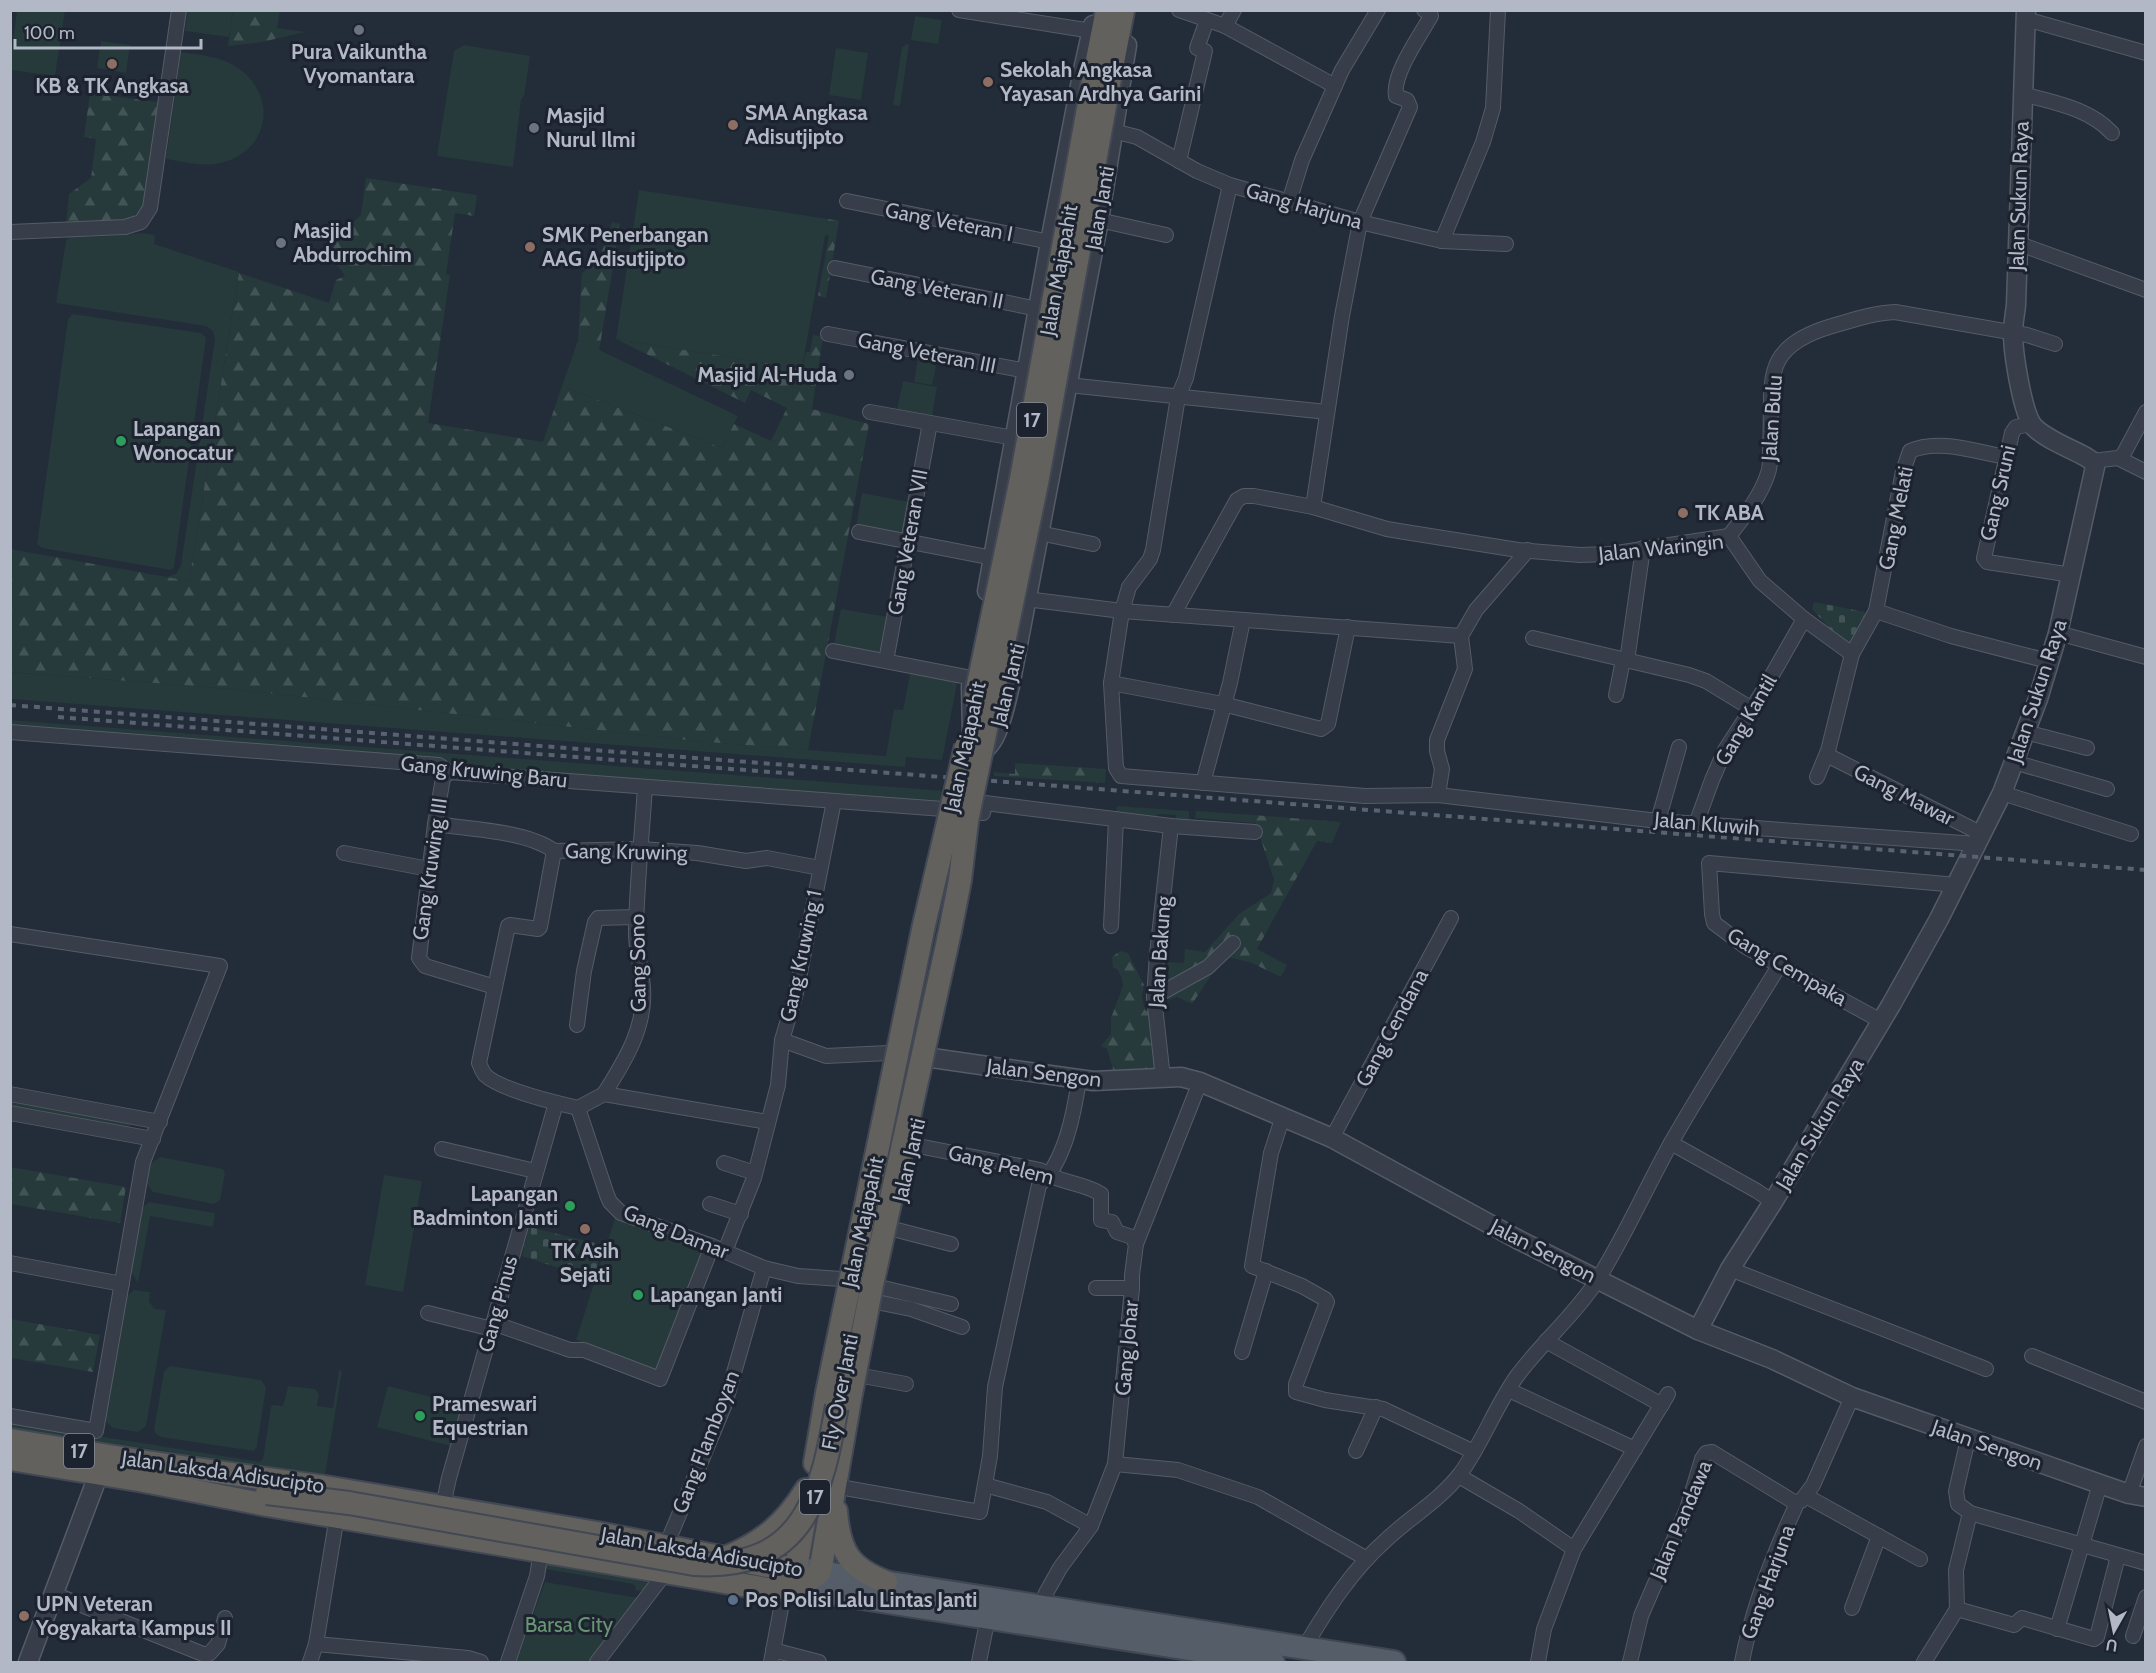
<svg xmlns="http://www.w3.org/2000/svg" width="2156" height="1673" viewBox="0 0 2156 1673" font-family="Cabin,sans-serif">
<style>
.green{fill:#26393b}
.forest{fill:url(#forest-firs)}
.cemetery{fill:url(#cemetery-stones)}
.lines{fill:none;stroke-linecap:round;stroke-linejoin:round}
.minor-casing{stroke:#555b67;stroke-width:16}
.tertiary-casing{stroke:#555b67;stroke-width:21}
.primary-casing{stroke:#404752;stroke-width:26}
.trunk-casing{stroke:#424854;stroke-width:26}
.minor{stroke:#373e49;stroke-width:14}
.tertiary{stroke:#373e49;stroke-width:18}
.primary{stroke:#555d69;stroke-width:22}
.trunk{stroke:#62615e;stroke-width:22}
.rail{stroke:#596270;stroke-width:4;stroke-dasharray:6 6;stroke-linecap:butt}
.trunk-bridge-casing{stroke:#424854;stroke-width:26;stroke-linecap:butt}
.trunk-bridge{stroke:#62615e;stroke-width:22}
.worship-dot{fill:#6b7280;stroke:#1c232e;stroke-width:2}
.education-dot{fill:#8d6e63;stroke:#1c232e;stroke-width:2}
.leisure-dot{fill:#2e9e5b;stroke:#1c232e;stroke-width:2}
.service-dot{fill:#5c6f8a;stroke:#1c232e;stroke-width:2}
.labels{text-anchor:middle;stroke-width:6;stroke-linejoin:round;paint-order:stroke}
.shield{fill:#1c232e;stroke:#858b98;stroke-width:1.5}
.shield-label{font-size:20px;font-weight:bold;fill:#b2b8c5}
.poi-label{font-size:21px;font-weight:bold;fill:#b2b8c5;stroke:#1c232e;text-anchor:start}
.street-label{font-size:21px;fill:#b2b8c5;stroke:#1c232e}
.park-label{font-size:21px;fill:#6a9575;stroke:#1c232e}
</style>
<defs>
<pattern id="forest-firs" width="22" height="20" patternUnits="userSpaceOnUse" patternTransform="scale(1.5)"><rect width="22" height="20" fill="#26393b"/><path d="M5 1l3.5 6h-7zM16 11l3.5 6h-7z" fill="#435456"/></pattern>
<pattern id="cemetery-stones" width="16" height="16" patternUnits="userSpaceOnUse" patternTransform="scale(1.5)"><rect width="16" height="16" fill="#26393b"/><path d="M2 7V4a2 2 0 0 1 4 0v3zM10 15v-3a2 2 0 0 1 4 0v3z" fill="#435456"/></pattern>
</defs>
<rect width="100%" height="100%" fill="#232c39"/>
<g class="green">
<path d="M17 11H65L55 76 11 70V55Z"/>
<path d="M188 11H233L229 37 185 31Z"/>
<path d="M915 16 942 20 938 44 911 40Z"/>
<path d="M101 41 130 45 126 73 97 68Z"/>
<path d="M905 44 909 45 900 106 893 105 902 47H905Z"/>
<path d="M464 45 530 56 524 96 521 100 513 167 437 156 454 51Z"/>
<path d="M836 48 868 53 861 100 829 95Z"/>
<path d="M181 52C200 55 219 56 235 66 278 93 272 150 221 163 203 167 184 162 166 159Z"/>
<path d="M639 190 828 219 802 369 616 339Z"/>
<path d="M142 233 155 235 154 244 239 272 189 581 166 577 176 574 181 565 215 339 213 331 206 326 56 303 66 241 70 237 115 236Z"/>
<path d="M73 314 201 333 206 338 174 567 171 570 42 548 37 544 68 319Z"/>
<path d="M578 340 738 416 722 448 562 386Z"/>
<path d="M919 353 938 357 932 385 914 382Z"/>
<path d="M903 381 937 387 932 416 897 410Z"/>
<path d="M862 493 909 502 903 535 856 526Z"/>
<path d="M841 609 888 617 882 653 834 644Z"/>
<path d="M911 670 958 679 942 760 906 757 905 767 11 699 10 672 232 689 696 741 886 756 894 709 903 710Z"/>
<path d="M10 720 945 791 944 803 934 802 444 765 11 728Z"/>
<path d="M1117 806 1189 811V823L1175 822 1176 815 1157 814 1156 820 1117 817Z"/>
<path d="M1196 811 1253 815 1255 823 1195 818Z"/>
<path d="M10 1100 130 1123 131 1125 127 1128 11 1108Z"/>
<path d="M160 1157 223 1169 225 1173 220 1200 214 1204 153 1192 146 1183 150 1164Z"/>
<path d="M384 1175 422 1181 403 1292 365 1285Z"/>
<path d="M149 1202 215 1213 213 1227 150 1216 138 1283 131 1271 142 1208Z"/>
<path d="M615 1218 704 1249 656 1372 576 1340Z"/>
<path d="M134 1290 150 1292 149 1302 155 1309 166 1310 146 1426 138 1432 113 1428 103 1419 126 1297Z"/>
<path d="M170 1366 261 1380 266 1387 257 1446 254 1451 161 1437 156 1434 154 1429 164 1372Z"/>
<path d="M339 1370 342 1371 325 1475 11 1428 10 1422 260 1462 263 1459 271 1407 272 1405 283 1406 288 1386 315 1389 319 1394 317 1406 333 1408Z"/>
<path d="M388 1386 462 1405 451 1446 377 1427Z"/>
<path d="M544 1564 649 1583 643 1591 635 1590 636 1587 633 1584 546 1569Z"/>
<path d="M545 1582 638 1598 589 1662H516Z"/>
</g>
<g class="forest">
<path d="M233 11H280L277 28 305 32 262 42 228 46Z"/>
<path d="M90 93 158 102 145 201 139 212 129 219 66 224 69 194 91 178 96 139 84 137Z"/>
<path d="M366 178 477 195 474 216 455 213 446 274 450 275 428 423 543 442 562 386 722 448 734 424 771 441 787 408 751 390 745 403 616 339 802 369 806 352H810L813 335 823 337 812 409 869 424 808 750 696 741 232 689 11 672 10 549 189 581 239 273 329 303 336 280 345 276 335 262 332 242 361 215Z"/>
<path d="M828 219 839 221 826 298 818 296 829 236 825 235Z"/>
<path d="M612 222 620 224 599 351 578 340 582 273C603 258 604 246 612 222Z"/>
<path d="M1015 763 1106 769 1105 783 994 776V772L1015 774Z"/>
<path d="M1253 815 1341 822 1332 843 1317 841 1257 949 1287 965 1281 977 1252 963 1224 956 1192 1004 1177 997 1169 1000 1157 989 1158 978H1167L1168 962 1184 963 1185 949 1205 952 1239 914 1271 893 1274 880Z"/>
<path d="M1120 951 1128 953 1144 985 1142 997 1145 1010 1150 1013 1158 1075 1115 1076 1107 1049 1101 1046 1111 1034V1018L1123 986 1122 978 1117 969 1113 968 1112 957Z"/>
<path d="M10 1167 126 1187 120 1223 11 1204Z"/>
<path d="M11 1319 100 1335 93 1372 11 1358Z"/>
</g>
<g class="cemetery">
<path d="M1814 602 1865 612 1870 617 1854 646 1831 630 1812 609Z"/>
<path d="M529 1227 595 1243 593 1248 602 1251 593 1279 522 1256Z"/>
</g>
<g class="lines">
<g class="minor-casing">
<g id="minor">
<path d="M959 10 1092 31"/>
<path d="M1179 10 1225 26 1335 86"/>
<path d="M2026 19 2146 53"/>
<path d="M1225 26 1234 10"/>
<path d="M2023 94C2054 103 2089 108 2112 133"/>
<path d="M1113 131 1137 137 1197 171 1230 185 1360 222 1442 241 1506 244"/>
<path d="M1179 161 1205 51 1197 48 1207 20"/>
<path d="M1230 185 1186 378 1178 397 1153 550 1150 559 1129 587 1122 611 1111 683 1116 768 1121 776 1365 796 1438 795 1658 821 1977 844"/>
<path d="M847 201 1050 242"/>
<path d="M1289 202 1302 160 1342 70 1378 10"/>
<path d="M1099 220 1166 235"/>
<path d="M10 232 125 227 141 222 150 208 179 10"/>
<path d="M1442 241 1483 142 1493 108 1498 10"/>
<path d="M2017 243 2146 290"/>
<path d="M835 268 1038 309"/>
<path d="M828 334 1027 371"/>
<path d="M1068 385 1327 412"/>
<path d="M870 412 1014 438"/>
<path d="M2032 424 2016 427 2012 433 1984 558 1987 562 2072 575"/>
<path d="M2118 458 2146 472"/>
<path d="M2092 461 2118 458 2123 455 2146 412"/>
<path d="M1313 507 1342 316 1360 222 1410 107 1407 100 1396 96C1392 74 1420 36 1431 16L1430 13 1424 10"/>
<path d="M859 532 993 558"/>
<path d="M1039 533 1093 544"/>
<path d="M1729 536C1743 518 1761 496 1768 473 1771 465 1770 455 1770 446 1774 383 1757 348 1832 326 1853 320 1873 313 1895 312L2027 335 2055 344"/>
<path d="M1026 599 1122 611 1461 636"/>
<path d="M1876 611 1903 471 1910 451C1938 438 1977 452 2006 457"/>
<path d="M1173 615 1237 500 1244 496H1254L1313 507 1387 529 1405 532 1518 550 1580 555 1610 554 1729 536 1760 581 1804 619 1852 654 1876 611 1951 636 2048 661"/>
<path d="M2058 633 2146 657"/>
<path d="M1533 638 1689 675 1706 681 1752 709"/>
<path d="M833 651 972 678"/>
<path d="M1852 654 1827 755 1982 834"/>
<path d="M886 661 930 423"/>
<path d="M1627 661 1643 548"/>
<path d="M1111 683 1223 704 1321 729 1328 724 1348 627"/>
<path d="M1616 695 1623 660"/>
<path d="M10 732 439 765 449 772 957 810"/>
<path d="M2025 732 2087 748"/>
<path d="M2014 762 2107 789"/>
<path d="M449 772 443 778 435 824 419 958 425 966 495 987"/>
<path d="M1817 777 1827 753"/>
<path d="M1203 783 1230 683 1243 620"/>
<path d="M2002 793 2131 834"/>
<path d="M1438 795 1442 769 1437 751V740L1465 669 1461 636 1476 610 1528 550"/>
<path d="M966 811 983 813 985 803 1171 826 1255 832"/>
<path d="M1658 821 1679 747"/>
<path d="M435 824C469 829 527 831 554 851L641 849 697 853 746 861 767 858 820 868"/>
<path d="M1696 824 1712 780 1725 750 1763 691 1804 619"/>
<path d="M554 851 540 927 538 929 510 925 508 926 479 1063C481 1068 482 1071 485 1075 501 1090 556 1103 578 1108L604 1094 768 1122"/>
<path d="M344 853 429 869"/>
<path d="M1111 926 1116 819"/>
<path d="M10 934 220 966 143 1162 96 1431 10 1416"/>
<path d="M1154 997 1208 967 1233 943"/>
<path d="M1881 1021 1746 947 1714 923 1712 914 1709 863 1957 885"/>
<path d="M577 1025 584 971 595 922 598 918 636 917"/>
<path d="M782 1040 826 1056 888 1053"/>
<path d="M1163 1078 1154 997 1157 954 1171 826"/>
<path d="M10 1094 160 1122"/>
<path d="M604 1094C624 1062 646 1028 643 988 642 968 635 949 636 929 637 882 642 834 645 787"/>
<path d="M578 1108 607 1195 610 1202 621 1213 712 1246 764 1268 798 1276 841 1279"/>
<path d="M10 1113 153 1139"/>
<path d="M1283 1116 1271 1153 1252 1266 1302 1286 1325 1299 1327 1302 1296 1384V1392L1325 1400 1383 1409 1474 1452"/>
<path d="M1332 1138 1451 918"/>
<path d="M1671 1143 1757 1191 1773 1202"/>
<path d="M913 1145 1040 1170C1058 1183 1082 1182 1101 1194V1220L1112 1222 1117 1232 1132 1237 1136 1244"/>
<path d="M442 1149 535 1171"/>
<path d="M724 1163 755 1173"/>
<path d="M710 1204 741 1214"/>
<path d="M893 1229 951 1244"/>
<path d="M725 1251 754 1178 778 1085 782 1040 796 993 834 801"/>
<path d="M10 1263 122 1284"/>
<path d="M1730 1269 1986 1369"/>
<path d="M879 1287 951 1304"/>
<path d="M1096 1288H1132"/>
<path d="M876 1302 911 1309 962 1327"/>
<path d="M428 1313 492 1329"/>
<path d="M493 1323 570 1350H584L660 1379 712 1246"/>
<path d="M1546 1341 1662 1405"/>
<path d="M1242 1352 1266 1271"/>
<path d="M2032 1356 2146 1402"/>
<path d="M863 1376 906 1384"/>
<path d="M1509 1390 1635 1449"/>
<path d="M1968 1439 1956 1491 1958 1504 1970 1513 2146 1563"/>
<path d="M1356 1451 1376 1407"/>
<path d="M1115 1464 1178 1470 1258 1497 1367 1559"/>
<path d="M1459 1476 1519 1511 1574 1549"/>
<path d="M985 1485 1047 1502 1091 1526"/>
<path d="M834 1486 980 1512 990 1456 995 1387 1039 1185C1065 1162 1074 1113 1079 1080"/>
<path d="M2129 1494 2146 1446"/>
<path d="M1806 1496 1920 1559"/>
<path d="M443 1506 449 1478 556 1103"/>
<path d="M666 1546 725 1404 764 1268"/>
<path d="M54 1594 203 1654H209L218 1644 225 1618"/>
<path d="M1041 1607 1046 1593 1060 1568 1091 1526 1115 1464 1132 1288V1275L1136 1244 1200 1082"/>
<path d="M1852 1608 1879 1536"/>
<path d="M1957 1609 2014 1625 2022 1618 2094 1639 2097 1637 2118 1556"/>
<path d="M2057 1629 2100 1484"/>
<path d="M2133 1636 2146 1597"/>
<path d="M316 1644 468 1658 481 1662"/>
<path d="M1304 1648C1327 1609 1352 1570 1386 1540 1409 1518 1440 1500 1460 1474 1482 1444 1495 1407 1517 1376 1542 1342 1575 1315 1598 1279 1625 1236 1646 1188 1671 1143 1705 1083 1743 1025 1779 966"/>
<path d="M773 1650 819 1662"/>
<path d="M310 1662 316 1644 337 1516"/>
<path d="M508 1662 537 1576 541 1551"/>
<path d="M597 1662 666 1572"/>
<path d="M771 1662 785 1587"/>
<path d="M979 1662 988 1617"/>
<path d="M1538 1662 1544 1629 1574 1549 1668 1394"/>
<path d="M1630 1662 1641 1616 1687 1509 1702 1459 1706 1453 1712 1452 1794 1502 1801 1501 1813 1485 1852 1397"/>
<path d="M1742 1662C1752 1609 1772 1557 1795 1508L1794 1502"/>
<path d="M1924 1662 1957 1609 1956 1570 1970 1513"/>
</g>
</g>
<g class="tertiary-casing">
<g id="tertiary">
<path d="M987 591 1050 242 1083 70 1093 25"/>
<path d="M971 686 972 736 974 744 981 751C998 746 1006 702 1010 686L1099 220 1127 45"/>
<path d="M932 1058 1093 1081 1181 1077 1200 1082 1332 1138 1517 1239 1698 1330 1772 1359 1852 1397 2100 1484 2129 1494 2146 1497"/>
<path d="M1698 1330 1730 1269 1773 1202 1891 1005 1939 919 2002 793 2038 699 2058 633 2095 467 2092 461 2086 457C2070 448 2047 440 2034 427 2022 414 2013 351 2013 333 2013 324 2015 314 2016 305L2026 10"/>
<path d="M28 1662 99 1473"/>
</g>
</g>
<g class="primary-casing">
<g id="primary">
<path d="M801 1569 1394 1662"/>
<path d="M817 1591 1273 1662"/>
</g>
</g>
<g class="trunk-casing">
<g id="trunk">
<path d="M1095 70 1107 10"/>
<path d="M1111 73 1123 10"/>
<path d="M10 1440 147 1462 325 1487 597 1533 767 1566 796 1568"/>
<path d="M10 1459 144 1481 267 1505 767 1589C787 1587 804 1586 820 1572L850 1399"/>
<path d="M815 1463 827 1393"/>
<path d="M836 1511C839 1551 849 1568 886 1582"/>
<path d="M725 1558C762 1543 785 1524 806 1490"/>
<path d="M800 1580 796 1568 806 1510"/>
</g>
</g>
<use href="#minor" class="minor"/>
<use href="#tertiary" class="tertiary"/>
<use href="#primary" class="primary"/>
<use href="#trunk" class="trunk"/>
<g class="rail">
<path d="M10 705 2146 870"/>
<path d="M58 717 797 774"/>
</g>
<g class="trunk-bridge-casing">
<g id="trunk-bridge">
<path d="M975 699 1021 479 1095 70"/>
<path d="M827 1393 924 925 966 746"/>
<path d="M850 1399 872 1285 950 931 960 880 967 821 1037 483 1111 73"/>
<path d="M267 1493 349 1503 694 1564C818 1572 824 1473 842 1379"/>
</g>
</g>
<use href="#trunk-bridge" class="trunk-bridge"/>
</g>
<g class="worship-dot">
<circle cx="359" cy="30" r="6"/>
<circle cx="534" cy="128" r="6"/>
<circle cx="281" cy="243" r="6"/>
<circle cx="849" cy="375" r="6"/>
</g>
<g class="education-dot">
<circle cx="112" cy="64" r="6"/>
<circle cx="988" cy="82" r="6"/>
<circle cx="733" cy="125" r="6"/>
<circle cx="530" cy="247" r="6"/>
<circle cx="1683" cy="513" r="6"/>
<circle cx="585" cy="1229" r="6"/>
<circle cx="24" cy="1616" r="6"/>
</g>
<g class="leisure-dot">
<circle cx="121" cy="441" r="6"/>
<circle cx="570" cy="1206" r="6"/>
<circle cx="638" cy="1295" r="6"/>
<circle cx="420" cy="1416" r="6"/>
</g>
<circle class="service-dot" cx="733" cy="1600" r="6"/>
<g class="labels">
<g class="shield">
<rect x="1017" y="403" width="30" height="34" rx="4.5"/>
<rect x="64" y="1434" width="30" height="34" rx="4.5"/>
<rect x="800" y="1480" width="30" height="34" rx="4.5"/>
</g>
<g class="shield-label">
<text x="1032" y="427">17</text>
<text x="79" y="1458">17</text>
<text x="815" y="1504">17</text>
</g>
<g class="poi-label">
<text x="359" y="59" text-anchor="middle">Pura Vaikuntha<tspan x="359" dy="24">Vyomantara</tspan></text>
<text x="1000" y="77">Sekolah Angkasa<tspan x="1000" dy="24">Yayasan Ardhya Garini</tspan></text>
<text x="112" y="93" text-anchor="middle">KB &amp; TK Angkasa</text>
<text x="745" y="120">SMA Angkasa<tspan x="745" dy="24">Adisutjipto</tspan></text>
<text x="546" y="123">Masjid<tspan x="546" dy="24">Nurul Ilmi</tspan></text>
<text x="293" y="238">Masjid<tspan x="293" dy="24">Abdurrochim</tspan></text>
<text x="542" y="242">SMK Penerbangan<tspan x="542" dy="24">AAG Adisutjipto</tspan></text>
<text x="837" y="382" text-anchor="end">Masjid Al-Huda</text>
<text x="133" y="436">Lapangan<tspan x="133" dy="24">Wonocatur</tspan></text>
<text x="1695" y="520">TK ABA</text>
<text x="558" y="1201" text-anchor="end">Lapangan<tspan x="558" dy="24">Badminton Janti</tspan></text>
<text x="585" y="1258" text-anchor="middle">TK Asih<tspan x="585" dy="24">Sejati</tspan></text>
<text x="650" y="1302">Lapangan Janti</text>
<text x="432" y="1411">Prameswari<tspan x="432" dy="24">Equestrian</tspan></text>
<text x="745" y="1607">Pos Polisi Lalu Lintas Janti</text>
<text x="36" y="1611">UPN Veteran<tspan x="36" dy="24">Yogyakarta Kampus II</tspan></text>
</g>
<g class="street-label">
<text transform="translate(2019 196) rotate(-88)" y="7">Jalan Sukun Raya</text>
<text transform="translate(1304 206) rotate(16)" y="7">Gang Harjuna</text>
<text transform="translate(1100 208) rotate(-80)" y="7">Jalan Janti</text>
<text transform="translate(949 222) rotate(11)" y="7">Gang Veteran I</text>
<text transform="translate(1059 270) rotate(-80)" y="7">Jalan Majapahit</text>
<text transform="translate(937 289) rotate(11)" y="7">Gang Veteran II</text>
<text transform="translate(927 353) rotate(11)" y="7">Gang Veteran III</text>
<text transform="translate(1772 418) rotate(-86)" y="7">Jalan Bulu</text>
<text transform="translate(1998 493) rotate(-77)" y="7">Gang Sruni</text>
<text transform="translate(1896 518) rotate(-79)" y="7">Gang Melati</text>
<text transform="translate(908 542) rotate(-80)" y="7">Gang Veteran VII</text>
<text transform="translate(1661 548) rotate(-6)" y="7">Jalan Waringin</text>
<text transform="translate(1008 685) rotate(-76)" y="7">Jalan Janti</text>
<text transform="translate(2037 691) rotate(-72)" y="7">Jalan Sukun Raya</text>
<text transform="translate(1746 720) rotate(-60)" y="7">Gang Kantil</text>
<text transform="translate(965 747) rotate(-78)" y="7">Jalan Majapahit</text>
<text transform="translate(484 772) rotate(6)" y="7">Gang Kruwing Baru</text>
<text transform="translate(1904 795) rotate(27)" y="7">Gang Mawar</text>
<text transform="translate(1707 824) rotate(5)" y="7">Jalan Kluwih</text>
<text transform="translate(626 852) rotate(1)" y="7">Gang Kruwing</text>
<text transform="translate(430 869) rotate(-82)" y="7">Gang Kruwing III</text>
<text transform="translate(1160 952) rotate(-86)" y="7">Jalan Bakung</text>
<text transform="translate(801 956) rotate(-78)" y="7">Gang Kruwing 1</text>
<text transform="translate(638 963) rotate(-91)" y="7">Gang Sono</text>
<text transform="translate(1787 967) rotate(30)" y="7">Gang Cempaka</text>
<text transform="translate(1392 1028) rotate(-62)" y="7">Gang Cendana</text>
<text transform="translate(1044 1073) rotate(7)" y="7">Jalan Sengon</text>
<text transform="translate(1820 1124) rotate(-59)" y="7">Jalan Sukun Raya</text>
<text transform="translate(909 1160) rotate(-77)" y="7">Jalan Janti</text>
<text transform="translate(1001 1165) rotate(14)" y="7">Gang Pelem</text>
<text transform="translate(863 1222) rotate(-78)" y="7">Jalan Majapahit</text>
<text transform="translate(676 1232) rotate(22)" y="7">Gang Damar</text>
<text transform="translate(1543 1251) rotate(27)" y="7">Jalan Sengon</text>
<text transform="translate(498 1304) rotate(-75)" y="7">Gang Pinus</text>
<text transform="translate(1127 1348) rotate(-85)" y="7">Gang Johar</text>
<text transform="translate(840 1392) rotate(-79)" y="7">Fly Over Janti</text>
<text transform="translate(706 1442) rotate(-69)" y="7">Gang Flamboyan</text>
<text transform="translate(1987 1445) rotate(19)" y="7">Jalan Sengon</text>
<text transform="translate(223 1472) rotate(8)" y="7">Jalan Laksda Adisucipto</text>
<text transform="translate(1681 1520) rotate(-67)" y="7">Jalan Pandawa</text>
<text transform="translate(702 1552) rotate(10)" y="7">Jalan Laksda Adisucipto</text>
<text transform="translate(1768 1582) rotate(-70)" y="7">Gang Harjuna</text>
</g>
<g class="park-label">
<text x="569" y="1632">Barsa City</text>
</g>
</g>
<rect width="2156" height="1673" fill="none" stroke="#b2b8c5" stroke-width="24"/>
<g transform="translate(2114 1631) rotate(189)" stroke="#1c232e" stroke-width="4.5" paint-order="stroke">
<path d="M0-4.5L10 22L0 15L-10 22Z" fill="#b2b8c5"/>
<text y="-9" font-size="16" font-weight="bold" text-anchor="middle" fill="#b2b8c5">U</text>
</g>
<path d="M15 39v9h186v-9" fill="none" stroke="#b2b8c5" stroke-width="3"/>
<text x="24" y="39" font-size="18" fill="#b2b8c5" stroke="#1c232e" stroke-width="4.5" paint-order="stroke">100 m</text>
</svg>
